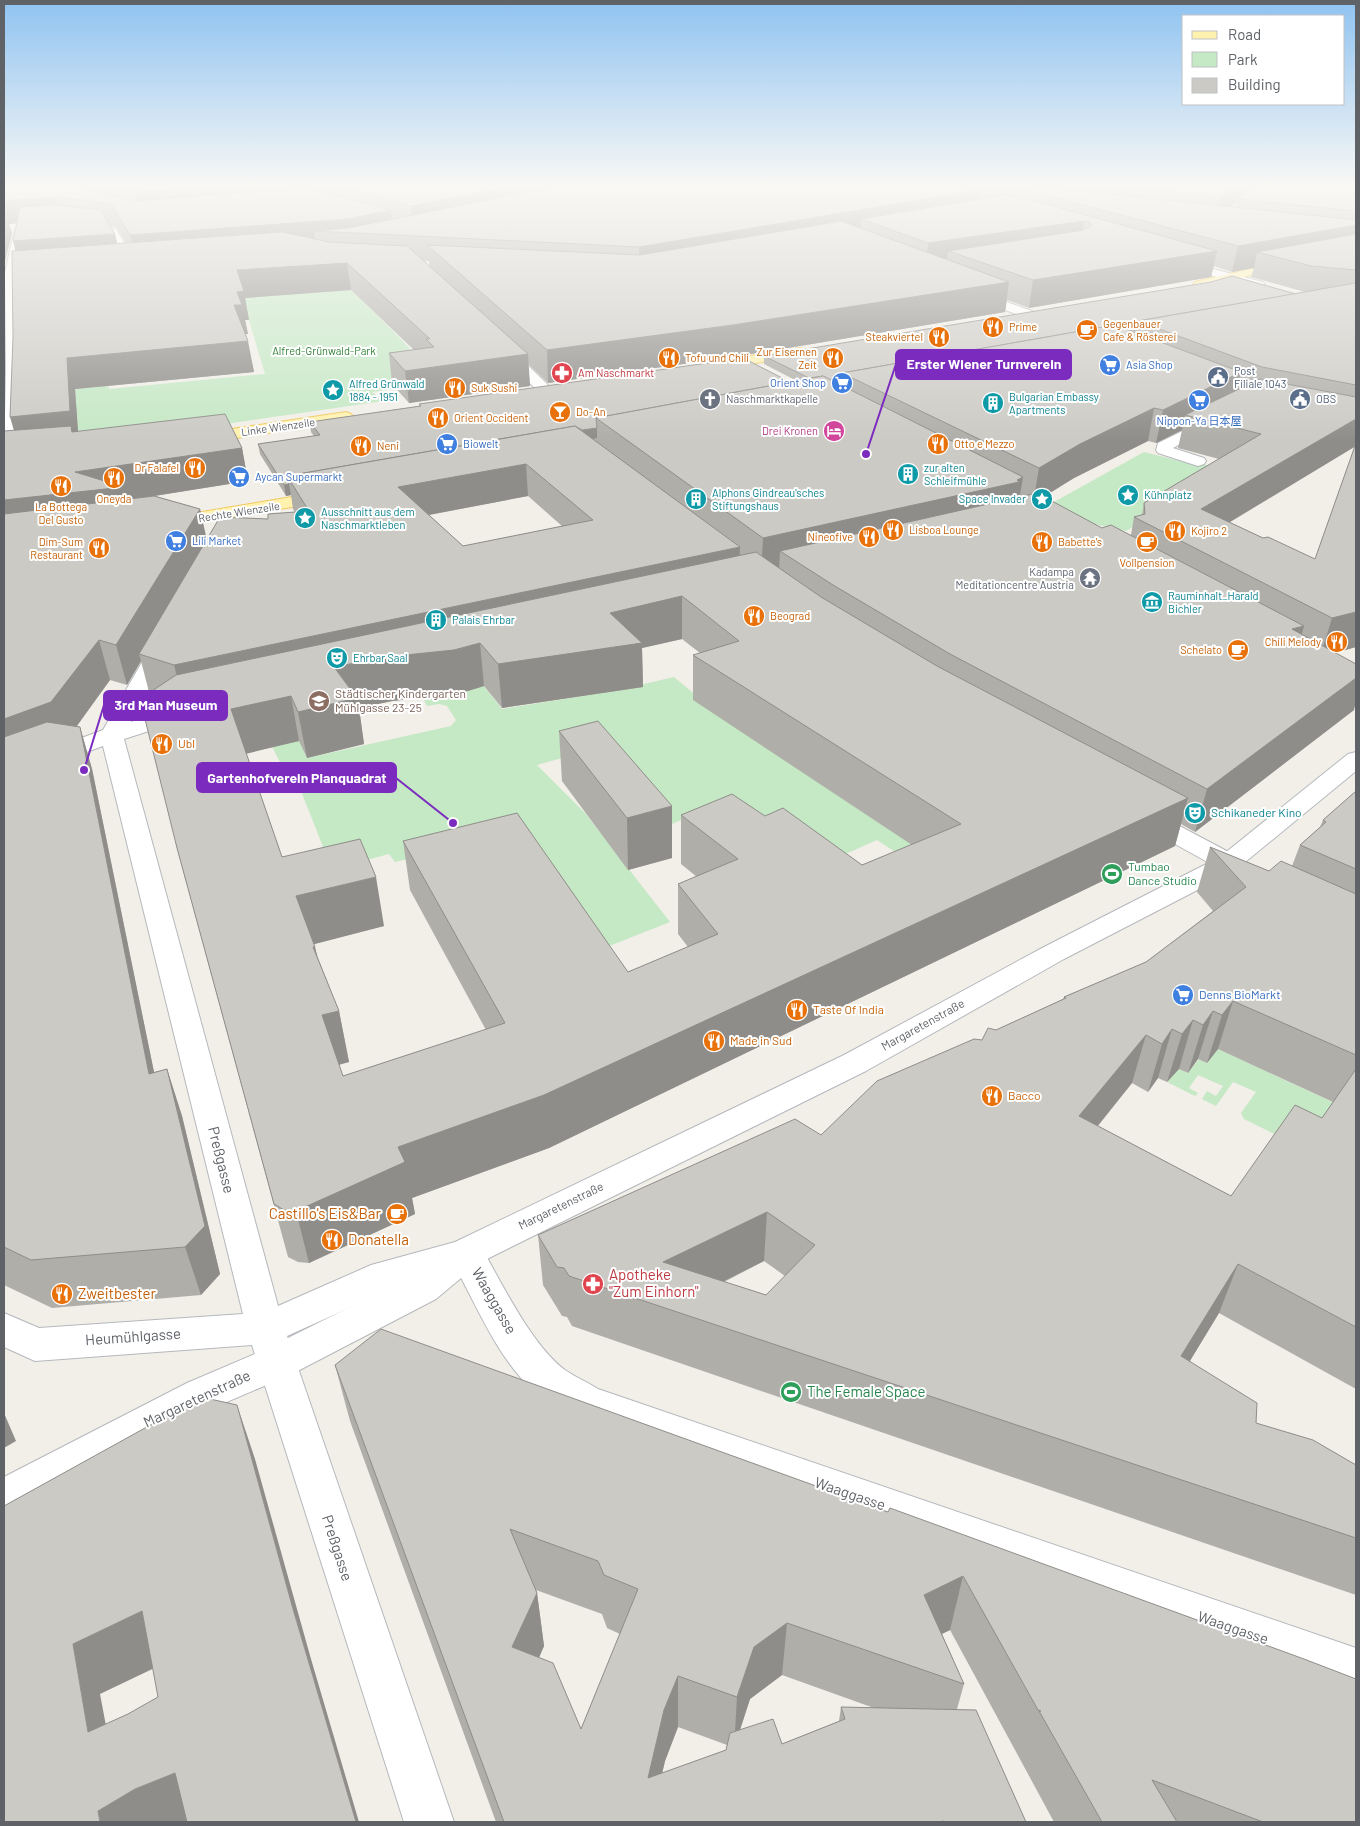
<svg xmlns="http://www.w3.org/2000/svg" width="1360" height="1826" viewBox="0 0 1360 1826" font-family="Barlow,'Noto Sans SC',sans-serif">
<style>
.green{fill:#c5e8c5}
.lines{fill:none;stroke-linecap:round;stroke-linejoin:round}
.minor-casing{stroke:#b5b8bc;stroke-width:2}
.tertiary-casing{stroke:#b5b8bc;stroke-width:2}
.secondary-casing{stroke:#b6babf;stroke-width:2}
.primary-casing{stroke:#f2c960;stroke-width:2}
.minor{fill:#fff;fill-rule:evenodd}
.tertiary{fill:#fff;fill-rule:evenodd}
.secondary{fill:#fff;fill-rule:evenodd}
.primary{fill:#fff2af;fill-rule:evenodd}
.wall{fill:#afaea9;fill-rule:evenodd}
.shaded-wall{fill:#8f8d8a}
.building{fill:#cccac5;stroke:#8f8d8a;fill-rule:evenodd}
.labels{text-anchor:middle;stroke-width:4;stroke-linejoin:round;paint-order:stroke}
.far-food-label{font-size:11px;fill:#c56008;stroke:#fff;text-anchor:start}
.far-park-label{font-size:11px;fill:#348238;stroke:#fff}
.far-shop-label{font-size:11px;fill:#366cbe;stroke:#fff;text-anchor:start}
.far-service-label{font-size:11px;fill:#4e5e75;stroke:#fff;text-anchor:start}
.far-health-label{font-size:11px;fill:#be3a42;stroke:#fff;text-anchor:start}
.far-culture-label{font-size:11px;fill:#0d838f;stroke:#fff;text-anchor:start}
.far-worship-label{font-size:11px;fill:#5b616d;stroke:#fff;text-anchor:start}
.far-street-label{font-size:11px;fill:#5f6368;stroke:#fff}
.far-hotel-label{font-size:11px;fill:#b23c85;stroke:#fff;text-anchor:end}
.education-label{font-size:12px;fill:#785e54;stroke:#fff;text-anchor:start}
.food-label{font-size:12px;fill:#c56008;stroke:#fff;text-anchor:start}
.culture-label{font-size:12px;fill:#0d838f;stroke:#fff;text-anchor:start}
.leisure-label{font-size:12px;fill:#27864d;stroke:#fff;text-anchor:start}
.shop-label{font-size:12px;fill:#366cbe;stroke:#fff;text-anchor:start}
.street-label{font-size:12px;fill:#5f6368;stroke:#fff}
.near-street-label{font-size:15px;fill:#5f6368;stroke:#fff}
.near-food-label{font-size:15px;fill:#c56008;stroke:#fff;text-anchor:start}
.near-health-label{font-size:15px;fill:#be3a42;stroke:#fff;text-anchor:start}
.near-leisure-label{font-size:15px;fill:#27864d;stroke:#fff;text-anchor:start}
.leader{fill:none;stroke:#7b2cbf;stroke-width:2}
.callout-dot{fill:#7b2cbf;stroke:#fff;stroke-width:2}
.callout{fill:#7b2cbf;stroke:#7b2cbf;stroke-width:2}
.callout-label{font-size:14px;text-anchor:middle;font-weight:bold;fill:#fff}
</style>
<rect width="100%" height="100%" fill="#f1efe8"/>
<g class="green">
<path d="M351 290 399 337 441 383 372 392 384 401 184 430 144 424 77 431 70 360 105 356 109 389 265 374 242 297Z"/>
<path d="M1144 452 1200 466 1203 464 1227 470 1126 531C1105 526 1068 521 1054 502Z"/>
<path d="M674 677 732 725 958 875 941 882 877 840 803 873 711 807 651 833 591 750 537 765 585 813 670 922 584 956 504 835 395 862 389 854 275 885 327 857 290 763 281 764 266 735 295 732 307 758 451 726 456 720 447 706 439 704 427 706 423 698 458 694 483 685 502 709 614 691Z"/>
<path d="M1218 1049 1343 1107 1313 1153 1244 1119 1241 1113 1256 1092 1233 1082 1216 1106 1202 1099 1207 1091 1216 1096 1223 1086 1198 1075 1189 1088 1198 1093 1195 1096 1167 1082 1179 1069 1188 1073 1199 1059 1207 1063Z"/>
</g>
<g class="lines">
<g class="minor-casing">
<g id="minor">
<path d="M83 224 116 229 137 265 135 267H127L108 234 79 229 78 227Z"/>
<path d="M19 229 24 232 17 273 20 368 18 459 16 462 10 464 4 462 6 368 5 273 14 232Z"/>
<path d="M971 289 1032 311 1034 314 1028 318 1024 317 967 296 965 293 967 290Z"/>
<path d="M502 344 507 345 549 386 551 389 549 392H539L497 351 495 348Z"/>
<path d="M1213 416 1218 418 1221 421 1218 424 1173 448 1204 458 1206 461 1204 464 1198 466 1158 453 1156 450 1158 443Z"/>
<path d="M163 637 170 639 173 643 131 722 182 706 190 708 193 713 190 718 124 739 278 1306 371 1265 466 1239 479 1243C500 1280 531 1345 565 1370 575 1377 587 1382 598 1389L1356 1648V1694L572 1414C560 1408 546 1402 536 1393 500 1362 479 1311 457 1270L393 1288 287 1336 454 1822H404L252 1345 35 1361 4 1347V1313L39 1328 243 1314 103 746 4 782V767L103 730 153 643 156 639Z"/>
<path d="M1146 810 1155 813 1238 857 1242 863 1238 869 1229 871 1220 869 1137 823 1133 818 1137 813Z"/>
</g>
</g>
<g class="tertiary-casing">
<g id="tertiary">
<path d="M50 267 56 270 54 272 4 277V271Z"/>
<path d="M1229 855 1238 857 1242 863 1238 869 1064 959 866 1071 479 1263 436 1299 290 1375 215 1407 19 1512 4 1518V1477L187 1383 262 1351 410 1277 453 1243 844 1055 1044 947 1220 857Z"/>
</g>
</g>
<g class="secondary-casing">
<g id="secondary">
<path d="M1175 259 1263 282 1265 285 1259 289 1171 264 1169 262Z"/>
<path d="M1356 752V771L1244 863 1262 883 1258 889C1239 893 1226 878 1216 863L1220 857 1348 754Z"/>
</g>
</g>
<g class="primary-casing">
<g id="primary">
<path d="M1356 249V255L1247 276 1199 289 1193 285 1195 282 1246 270Z"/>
<path d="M801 348 808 352 806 355 713 370 706 366 713 362Z"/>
<path d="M346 412 351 414 354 417 351 420 198 444 192 442 190 439 192 436 198 434Z"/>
<path d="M328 491 334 492 337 496 334 500 166 528 160 527 157 523 160 519Z"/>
</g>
</g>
<use href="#minor" class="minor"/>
<use href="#tertiary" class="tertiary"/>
<use href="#secondary" class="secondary"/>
<use href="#primary" class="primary"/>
</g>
<g class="wall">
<path d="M4 186H1250V188L1356 186V647L1336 653 1354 710 1195 832 1181 824 1175 846 549 1148 412 1198 415 1214 309 1263 298 1262 288 1257 177 848 149 692 141 661 127 685 110 680 76 726 80 727 92 769 154 1072 167 1069 182 1116 220 1274 201 1295 52 1308 4 1285V431H14L13 337 16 223 9 224 12 233 4 265ZM1236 203 1235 208 1231 207ZM111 226 116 227 126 243 117 244 115 234ZM424 261H429V266ZM1214 266 1232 272 1254 268 1251 277 1305 292 764 356V364L797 381 790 382 419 404V406L310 422 311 432 314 436 258 444 260 454 286 496 291 495 293 509 295 512 268 519 206 540 200 509 155 496 248 481 242 448 78 432 75 389 254 372 245 334H248L245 320H249L245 298 351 290 414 350 389 353 392 384 409 403 530 386 528 364 548 383 733 357 1005 312 1007 300 1029 308 1211 277ZM1182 430 1178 448 1219 459 1144 503 1142 515 1134 517 1131 535 1102 528 1044 497 1074 478 1148 441 1156 443ZM1355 446 1315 559 1263 538 1229 522ZM528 496 562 526 463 546 429 515ZM682 639 700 653 693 655V700L912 845 862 865 765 816 681 815V864L697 877 678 884V934L688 947 628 972 403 841 410 890 486 1030 343 1076 339 1065 349 1062 339 1011 318 958 314 944 384 926 282 857 246 753 299 741 307 758 364 744 359 708 392 701 458 694 484 686 502 708 643 687 642 648Z"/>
<path d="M559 731 672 806V858L628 870 562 781Z"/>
<path d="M1356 791V1389L1219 1313 1190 1361 1256 1423 1356 1465V1595L572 1326 567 1317 562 1316 543 1285 538 1235 821 1135 982 1040 996 1030 1063 999 1064 997 1146 962 1213 911 1197 892 1210 847 1269 871 1292 866 1300 845 1320 827 1323 820ZM1218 1049 1333 1102 1322 1118 1231 1196 1098 1126 1132 1083 1148 1092 1158 1078 1167 1082 1179 1069 1188 1073 1198 1059 1207 1063ZM764 1261 785 1276 766 1295 724 1282Z"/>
<path d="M335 1365 888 1512 1356 1822H1054L950 1630 942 1634 964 1684 957 1709 1026 1822H496L350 1421ZM536 1590 602 1614 607 1628 620 1634 581 1729 539 1658 544 1646 537 1593ZM782 1675 874 1708 841 1707 839 1721 782 1744 740 1730 750 1699ZM678 1727 727 1745 726 1750 662 1773 665 1761Z"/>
</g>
<g class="shaded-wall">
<path d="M152 186H282L285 203 141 214 136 192Z"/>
<path d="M310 186H335L337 198 312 200Z"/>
<path d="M511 186H617L413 230 411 206Z"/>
<path d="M1234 186H1250L1249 192 1237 199 1236 203 1216 220 1221 197Z"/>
<path d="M979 190 976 213 861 219 860 233 640 272 639 247Z"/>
<path d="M56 197 62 220 9 224 12 233 4 265V201Z"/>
<path d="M391 210 394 234 314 231 316 246 136 259 130 235Z"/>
<path d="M1084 221 1080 245 948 251 946 266 925 269 928 243Z"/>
<path d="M1356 225V248L1257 252 1254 268 1232 272 1238 246Z"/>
<path d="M115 234 121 260 20 268 13 241Z"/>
<path d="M1217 251 1211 277 1029 308 1033 280Z"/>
<path d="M347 263 351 290 245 298 249 320H245L248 334H240L234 305 237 270Z"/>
<path d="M1009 282 1005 312 733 357 548 383 547 350Z"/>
<path d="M248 341 254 372 75 389 79 445 20 451 10 417 67 358Z"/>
<path d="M528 354 530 386 409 403 405 371Z"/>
<path d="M1241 372 1233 403 1185 415 1182 430 1156 443 1163 410Z"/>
<path d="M1154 408 1148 441 1074 478 1033 503 1039 468 1080 444Z"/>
<path d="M1356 419V446L1192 545 1201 509Z"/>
<path d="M597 428V438L298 494 292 484Z"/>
<path d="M242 448 248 481 128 500 4 537V500L75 472Z"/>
<path d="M526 464 528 496 402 520 398 487Z"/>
<path d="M1023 477 1017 513 780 551 779 572 761 576 763 538 1017 480Z"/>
<path d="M289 484 291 495 286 496 284 485Z"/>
<path d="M200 509 208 545 139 654 141 661 127 685 116 645Z"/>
<path d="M740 547 739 582 480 643 484 686 458 694 392 701 359 708 364 744 307 758 298 712 335 670 184 704 174 665Z"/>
<path d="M682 596V639L642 648 643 687 502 708 498 664 610 613Z"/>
<path d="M1356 612V647L1320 657 1332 618Z"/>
<path d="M1304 626 1293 665 1292 629Z"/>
<path d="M99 640 110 680 64 744 4 766V719Z"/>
<path d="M1356 678V702L1354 710 1195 832 1207 789Z"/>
<path d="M291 696 299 741 241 755 231 709Z"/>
<path d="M80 727 92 769 164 1121 149 1074Z"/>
<path d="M1188 798 1175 846 549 1148 412 1198 415 1214 309 1263 296 1211 398 1147Z"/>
<path d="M672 806V858L628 870 627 818Z"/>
<path d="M376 877 384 926 307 946 296 896Z"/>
<path d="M313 947H315L326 998Z"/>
<path d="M1233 1001 1218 1049 1207 1063 1222 1015Z"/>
<path d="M339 1011 349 1062 333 1066 322 1015Z"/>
<path d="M1213 1011 1198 1059 1188 1073 1203 1025Z"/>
<path d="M1193 1020 1179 1069 1167 1082 1182 1034Z"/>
<path d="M1172 1029 1158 1078 1148 1092 1162 1044Z"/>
<path d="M1146 1035 1132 1083 1066 1165 1079 1116Z"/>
<path d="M167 1069 182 1116 220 1274 201 1295 185 1247Z"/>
<path d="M767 1212 764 1261 668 1309 663 1262Z"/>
<path d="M1238 1264 1219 1313 1163 1405 1181 1356Z"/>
<path d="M237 1405 255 1459 311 1659 359 1822H356L293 1609Z"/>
<path d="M4 1413 16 1441 4 1448Z"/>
<path d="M963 1576 950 1630 913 1648 924 1595Z"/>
<path d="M537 1593 544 1646 520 1699 512 1647Z"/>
<path d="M142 1611 167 1662 100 1694 116 1779 88 1732 73 1644Z"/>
<path d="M787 1623 782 1675 750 1699 734 1748 737 1697 754 1647Z"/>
<path d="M678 1676V1727L665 1761 651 1822 648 1778 664 1710Z"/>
<path d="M175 1773 194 1822H100L98 1811 135 1789Z"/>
</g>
<g class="building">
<path d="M4 186H80L94 192 136 201 308 188 391 210 348 219 130 235 111 204 56 197 4 201Z"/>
<path d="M109 186H208L136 192Z"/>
<path d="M337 186H511L411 206Z"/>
<path d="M558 186H960L979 190 639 247 314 231 348 228Z"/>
<path d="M1007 186H1033L1356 220V225L1238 246 1038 193Z"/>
<path d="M1117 186H1234L1221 197Z"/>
<path d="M1252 186H1356V211L1237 199Z"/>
<path d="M1003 195 1031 200 1217 251 1033 280 948 251 1084 230 1092 225 1089 222 1084 221 928 243 861 219Z"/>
<path d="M56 205 101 210 115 234 13 241 20 207Z"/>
<path d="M841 221 1009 282 733 325 547 350 427 245 640 255Z"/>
<path d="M282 232 329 242 407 246 528 354 405 371 389 353 434 347 426 339H430L347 263 237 270 244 291 237 292 242 305H234L248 341 67 358 70 411 10 417 13 337 12 251Z"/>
<path d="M1356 234V270L1311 266 1257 252Z"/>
<path d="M1232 276 1296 294 1138 321 1137 330 1132 331 1115 325 842 373V384H839L823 376 809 378 764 356 1211 282Z"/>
<path d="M1356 283V385L1262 367 1138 321Z"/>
<path d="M1115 325 1241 372 1163 410 1154 408 1080 444 1039 468 842 373Z"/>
<path d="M743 358 790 382 596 418 597 428 582 430 575 426 287 476 289 484 284 485 258 444 320 435 310 422 421 406 419 404Z"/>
<path d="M823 376 1023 477 1017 480 1019 482 763 538 596 418Z"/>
<path d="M1260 379 1356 397V419L1201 509 1263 538 1268 537 1315 559 1356 443V612L1332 618 1134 517 1145 514 1144 503 1261 434 1185 415Z"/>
<path d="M225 414 242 448 75 472 124 487 4 500V431L71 426 72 432Z"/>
<path d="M575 426 740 547 174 665 139 654 220 517 268 519V514L309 511 287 476ZM526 464 593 520 463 546 398 487Z"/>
<path d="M1037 493 1102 528 1111 525 1304 626 1292 629 1356 664V678L1207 789 950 654 833 585 780 551Z"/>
<path d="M154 496 200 509 116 645 99 640 51 702 4 719V514Z"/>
<path d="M756 552 821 597 937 666 1188 798 544 1095 398 1147 405 1162 296 1211 284 1210 274 1204 177 848 140 699 176 675ZM682 596 739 641 693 655 961 824 862 865 783 808 765 816 732 794 681 815 738 859 678 884 718 934 628 972 517 813 403 841 505 1023 343 1076 322 1015 339 1011 313 947H315L296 896 376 877 360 839 282 857 231 709 291 696 298 712 357 698 334 667 386 657 454 650 480 643 498 664 642 643 610 613Z"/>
<path d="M598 721 672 806 627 818 559 731Z"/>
<path d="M47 722 80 727 149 1074 167 1069 205 1226 185 1247 31 1260 4 1247V737Z"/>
<path d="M1356 791V869L1300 845 1326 822 1323 820Z"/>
<path d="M1210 847 1269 871 1281 861 1356 894V1055L1233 1001 1222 1015 1213 1011 1203 1025 1193 1020 1182 1034 1172 1029 1162 1044 1146 1035 1079 1116 1231 1196 1295 1105 1322 1118 1356 1069V1327L1238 1264 1181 1356 1257 1403 1256 1423 1313 1440 1356 1465V1538L569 1276 564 1268 557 1267 538 1235 795 1119 821 1135 877 1081 974 1039 982 1040 988 1028 996 1030 1066 998 1064 997 1146 962 1246 887ZM767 1212 815 1245 766 1295 663 1262Z"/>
<path d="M381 1329 888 1512 890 1508 1304 1659 1356 1679V1822H1263L1152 1780 1177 1822H1102L1039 1711H1041L1038 1710 963 1576 924 1595 964 1684 787 1623 754 1647 737 1697 678 1676 664 1710 648 1778 726 1750 730 1733 773 1719 782 1744 845 1719 841 1707 976 1710 1026 1822H945L944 1821 940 1822H504L335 1365ZM510 1529 598 1561 604 1575 638 1589 581 1729 553 1663 512 1647 537 1593Z"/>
<path d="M201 1397 237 1405 293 1609 356 1822H187L175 1773 135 1789 98 1811 100 1822H4V1506ZM142 1611 158 1697 128 1714 88 1732 73 1644Z"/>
</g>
<linearGradient id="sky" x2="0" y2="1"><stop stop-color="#8fc3f1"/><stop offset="0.42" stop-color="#f9f8f5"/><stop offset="1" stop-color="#f9f8f5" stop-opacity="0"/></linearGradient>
<rect width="1360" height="442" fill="url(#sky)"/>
<defs>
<g id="restaurant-disc" transform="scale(1.125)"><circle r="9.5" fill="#e8710a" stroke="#fff"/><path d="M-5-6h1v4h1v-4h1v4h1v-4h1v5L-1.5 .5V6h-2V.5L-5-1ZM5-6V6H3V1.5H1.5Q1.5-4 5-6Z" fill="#fff"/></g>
<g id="cafe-disc" transform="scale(1.125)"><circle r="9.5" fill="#e8710a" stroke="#fff"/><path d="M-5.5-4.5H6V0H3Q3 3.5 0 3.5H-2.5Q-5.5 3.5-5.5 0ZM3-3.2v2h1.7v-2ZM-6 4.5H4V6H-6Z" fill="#fff"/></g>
<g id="supermarket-disc" transform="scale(1.125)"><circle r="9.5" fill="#3f7fe0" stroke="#fff"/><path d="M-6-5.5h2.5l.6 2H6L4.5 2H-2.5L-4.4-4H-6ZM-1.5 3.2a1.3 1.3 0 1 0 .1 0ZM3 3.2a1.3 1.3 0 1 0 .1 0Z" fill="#fff"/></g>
<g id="pharmacy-disc" transform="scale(1.125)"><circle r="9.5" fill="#e0444e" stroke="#fff"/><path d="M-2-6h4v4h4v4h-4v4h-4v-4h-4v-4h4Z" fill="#fff"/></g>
<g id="civic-disc" transform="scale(1.125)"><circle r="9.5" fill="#5c6f8a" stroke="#fff"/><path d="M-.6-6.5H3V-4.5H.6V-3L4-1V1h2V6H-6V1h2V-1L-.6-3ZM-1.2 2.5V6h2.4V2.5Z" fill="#fff"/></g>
<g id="sight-disc" transform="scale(1.125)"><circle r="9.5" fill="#0f9aa8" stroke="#fff"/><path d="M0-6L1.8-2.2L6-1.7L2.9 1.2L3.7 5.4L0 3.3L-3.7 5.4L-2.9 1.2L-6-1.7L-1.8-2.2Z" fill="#fff"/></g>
<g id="church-disc" transform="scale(1.125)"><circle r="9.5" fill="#6b7280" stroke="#fff"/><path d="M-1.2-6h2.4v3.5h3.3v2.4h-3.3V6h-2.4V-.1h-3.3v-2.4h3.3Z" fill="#fff"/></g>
<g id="building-disc" transform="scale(1.125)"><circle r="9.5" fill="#0f9aa8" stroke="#fff"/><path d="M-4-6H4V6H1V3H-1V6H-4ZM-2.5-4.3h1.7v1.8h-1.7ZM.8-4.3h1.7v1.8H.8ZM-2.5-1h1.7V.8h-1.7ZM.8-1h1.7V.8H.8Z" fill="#fff"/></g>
<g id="bar-disc" transform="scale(1.125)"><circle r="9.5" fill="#e8710a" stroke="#fff"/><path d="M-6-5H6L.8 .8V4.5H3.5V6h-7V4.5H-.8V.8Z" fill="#fff"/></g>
<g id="hotel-disc" transform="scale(1.125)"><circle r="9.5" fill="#d1479c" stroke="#fff"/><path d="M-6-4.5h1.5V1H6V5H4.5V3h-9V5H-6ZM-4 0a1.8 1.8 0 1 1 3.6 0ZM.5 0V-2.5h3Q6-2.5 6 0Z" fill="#fff"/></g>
<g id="temple-disc" transform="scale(1.125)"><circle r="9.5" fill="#6b7280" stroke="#fff"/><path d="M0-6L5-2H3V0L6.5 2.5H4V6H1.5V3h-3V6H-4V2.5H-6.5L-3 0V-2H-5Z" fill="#fff"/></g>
<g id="museum-disc" transform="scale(1.125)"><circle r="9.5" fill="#0f9aa8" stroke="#fff"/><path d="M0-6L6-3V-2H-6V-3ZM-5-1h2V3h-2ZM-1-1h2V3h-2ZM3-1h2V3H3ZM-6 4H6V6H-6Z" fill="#fff"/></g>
<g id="theatre-disc" transform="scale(1.125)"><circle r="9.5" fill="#0f9aa8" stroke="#fff"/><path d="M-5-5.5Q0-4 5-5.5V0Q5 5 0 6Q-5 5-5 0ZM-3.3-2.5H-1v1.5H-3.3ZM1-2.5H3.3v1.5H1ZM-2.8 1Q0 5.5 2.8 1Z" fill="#fff"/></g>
<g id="school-disc" transform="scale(1.125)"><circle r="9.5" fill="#8d6e63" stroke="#fff"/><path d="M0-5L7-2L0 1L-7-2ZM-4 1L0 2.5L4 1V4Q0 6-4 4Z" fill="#fff"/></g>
<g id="stadium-disc" transform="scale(1.125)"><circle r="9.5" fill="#2e9e5b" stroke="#fff"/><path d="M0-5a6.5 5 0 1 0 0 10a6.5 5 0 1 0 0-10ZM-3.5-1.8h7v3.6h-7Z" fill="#fff"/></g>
</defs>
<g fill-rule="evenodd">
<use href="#restaurant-disc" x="993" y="327"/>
<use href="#cafe-disc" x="1087" y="330"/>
<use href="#restaurant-disc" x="939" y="337"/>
<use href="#restaurant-disc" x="669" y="358"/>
<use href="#restaurant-disc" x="833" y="358"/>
<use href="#supermarket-disc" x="1110" y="365"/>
<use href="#pharmacy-disc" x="562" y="373"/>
<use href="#civic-disc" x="1218" y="377"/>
<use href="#supermarket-disc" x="842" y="383"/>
<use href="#restaurant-disc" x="455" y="388"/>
<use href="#sight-disc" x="333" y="390"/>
<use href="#church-disc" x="710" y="399"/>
<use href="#civic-disc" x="1300" y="399"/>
<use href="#supermarket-disc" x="1199" y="400"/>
<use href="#building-disc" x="993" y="403"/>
<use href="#bar-disc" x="560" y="412"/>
<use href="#restaurant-disc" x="438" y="418"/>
<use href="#hotel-disc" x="834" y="431"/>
<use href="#supermarket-disc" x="447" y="444"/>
<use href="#restaurant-disc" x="938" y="444"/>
<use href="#restaurant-disc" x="361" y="446"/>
<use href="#restaurant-disc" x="195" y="468"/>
<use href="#building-disc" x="908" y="474"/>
<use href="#supermarket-disc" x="239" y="477"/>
<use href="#restaurant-disc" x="114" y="478"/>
<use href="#restaurant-disc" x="61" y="486"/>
<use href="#sight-disc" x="1128" y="495"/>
<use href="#building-disc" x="696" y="499"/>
<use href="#sight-disc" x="1042" y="499"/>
<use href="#sight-disc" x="305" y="518"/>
<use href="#restaurant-disc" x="893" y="530"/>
<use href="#restaurant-disc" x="1175" y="531"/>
<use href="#restaurant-disc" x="869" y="537"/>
<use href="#supermarket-disc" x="176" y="541"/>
<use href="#restaurant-disc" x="1042" y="542"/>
<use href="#cafe-disc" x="1147" y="542"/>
<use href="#restaurant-disc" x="99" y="548"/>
<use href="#temple-disc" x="1090" y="578"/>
<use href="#museum-disc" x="1152" y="602"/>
<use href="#restaurant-disc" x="754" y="616"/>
<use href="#building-disc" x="436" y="620"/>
<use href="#restaurant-disc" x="1337" y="642"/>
<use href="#cafe-disc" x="1238" y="650"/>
<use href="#theatre-disc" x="337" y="658"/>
<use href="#school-disc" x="319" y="701"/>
<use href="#restaurant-disc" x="162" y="744"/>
<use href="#theatre-disc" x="1195" y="813"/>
<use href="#stadium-disc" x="1112" y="874"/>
<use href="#supermarket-disc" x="1183" y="995"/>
<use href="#restaurant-disc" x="797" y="1010"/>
<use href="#restaurant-disc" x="714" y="1041"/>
<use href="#restaurant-disc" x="992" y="1096"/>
<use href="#cafe-disc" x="397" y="1214"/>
<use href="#restaurant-disc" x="332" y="1240"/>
<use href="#pharmacy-disc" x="593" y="1284"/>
<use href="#restaurant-disc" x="62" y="1294"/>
<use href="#stadium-disc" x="791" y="1392"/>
</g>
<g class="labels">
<g class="far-food-label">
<text x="1103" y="328">Gegenbauer<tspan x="1103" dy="13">Cafe &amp; Rösterei</tspan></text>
<text x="1009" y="331">Prime</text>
<text x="923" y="341" text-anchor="end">Steakviertel</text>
<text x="817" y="356" text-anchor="end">Zur Eisernen<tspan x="817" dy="13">Zeit</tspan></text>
<text x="685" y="362">Tofu und Chili</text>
<text x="471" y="392">Suk Sushi</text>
<text x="576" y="416">Do-An</text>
<text x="454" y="422">Orient Occident</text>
<text x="954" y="448">Otto e Mezzo</text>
<text x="377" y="450">Neni</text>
<text x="179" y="472" text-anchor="end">Dr Falafel</text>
<text x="114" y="503" text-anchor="middle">Oneyda</text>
<text x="61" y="511" text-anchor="middle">La Bottega<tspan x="61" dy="13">Del Gusto</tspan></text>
<text x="909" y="534">Lisboa Lounge</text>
<text x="1191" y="535">Kojiro 2</text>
<text x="853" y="541" text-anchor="end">Nineofive</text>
<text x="83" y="546" text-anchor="end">Dim-Sum<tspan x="83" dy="13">Restaurant</tspan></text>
<text x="1058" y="546">Babette's</text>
<text x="1147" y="567" text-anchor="middle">Vollpension</text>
<text x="770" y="620">Beograd</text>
<text x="1321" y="646" text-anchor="end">Chili Melody</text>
<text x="1222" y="654" text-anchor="end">Schelato</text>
</g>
<g class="far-park-label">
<text x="324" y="355">Alfred-Grünwald-Park</text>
</g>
<g class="far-shop-label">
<text x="1126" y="369">Asia Shop</text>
<text x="826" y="387" text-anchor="end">Orient Shop</text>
<text x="1199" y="425" text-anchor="middle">Nippon-Ya 日本屋</text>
<text x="463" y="448">Biowelt</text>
<text x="255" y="481">Aycan Supermarkt</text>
<text x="192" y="545">Lili Market</text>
</g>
<g class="far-service-label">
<text x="1234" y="375">Post<tspan x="1234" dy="13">Filiale 1043</tspan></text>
<text x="1316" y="403">OBS</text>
</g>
<g class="far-health-label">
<text x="578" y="377">Am Naschmarkt</text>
</g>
<g class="far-culture-label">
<text x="349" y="388">Alfred Grünwald<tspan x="349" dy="13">1884 - 1951</tspan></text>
<text x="1009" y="401">Bulgarian Embassy<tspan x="1009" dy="13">Apartments</tspan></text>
<text x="924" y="472">zur alten<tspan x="924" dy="13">Schleifmühle</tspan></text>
<text x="712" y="497">Alphons Gindreau'sches<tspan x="712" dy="13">Stiftungshaus</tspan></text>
<text x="1144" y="499">Kühnplatz</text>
<text x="1026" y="503" text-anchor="end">Space Invader</text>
<text x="321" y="516">Ausschnitt aus dem<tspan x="321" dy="13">Naschmarktleben</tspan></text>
<text x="1168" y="600">Rauminhalt_Harald<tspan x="1168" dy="13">Bichler</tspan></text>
<text x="452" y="624">Palais Ehrbar</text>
<text x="353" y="662">Ehrbar Saal</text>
</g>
<g class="far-worship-label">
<text x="726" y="403">Naschmarktkapelle</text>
<text x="1074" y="576" text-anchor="end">Kadampa<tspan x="1074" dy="13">Meditationcentre Austria</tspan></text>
</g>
<g class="far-street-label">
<text transform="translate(278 427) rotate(-8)" y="4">Linke Wienzeile</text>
<text transform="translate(239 512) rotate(-9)" y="4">Rechte Wienzeile</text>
</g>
<g class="far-hotel-label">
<text x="818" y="435">Drei Kronen</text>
</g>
<g class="education-label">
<text x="335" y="698">Städtischer Kindergarten<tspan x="335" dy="14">Mühlgasse 23-25</tspan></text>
</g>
<g class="food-label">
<text x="178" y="748">Ubl</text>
<text x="813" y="1014">Taste Of India</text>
<text x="730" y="1045">Made in Sud</text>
<text x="1008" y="1100">Bacco</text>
</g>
<g class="culture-label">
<text x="1211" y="817">Schikaneder Kino</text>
</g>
<g class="leisure-label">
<text x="1128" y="871">Tumbao<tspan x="1128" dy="14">Dance Studio</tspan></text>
</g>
<g class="shop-label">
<text x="1199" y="999">Denns BioMarkt</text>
</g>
<g class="street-label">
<text transform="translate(923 1025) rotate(-29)" y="4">Margaretenstraße</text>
<text transform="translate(561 1206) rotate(-26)" y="4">Margaretenstraße</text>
</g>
<g class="near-street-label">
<text transform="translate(221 1160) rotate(76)" y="5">Preßgasse</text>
<text transform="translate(494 1301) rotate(60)" y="5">Waaggasse</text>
<text transform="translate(133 1337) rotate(-4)" y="5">Heumühlgasse</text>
<text transform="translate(197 1399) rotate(-25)" y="5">Margaretenstraße</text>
<text transform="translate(850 1494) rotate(19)" y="5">Waaggasse</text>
<text transform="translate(337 1548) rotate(72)" y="5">Preßgasse</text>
<text transform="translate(1233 1628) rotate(19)" y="5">Waaggasse</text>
</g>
<g class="near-food-label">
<text x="381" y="1219" text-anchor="end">Castillo's Eis&amp;Bar</text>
<text x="348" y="1245">Donatella</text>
<text x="78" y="1299">Zweitbester</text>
</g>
<g class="near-health-label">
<text x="609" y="1280">Apotheke<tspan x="609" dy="17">"Zum Einhorn"</tspan></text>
</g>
<g class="near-leisure-label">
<text x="807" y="1397">The Female Space</text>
</g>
</g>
<path class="leader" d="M866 454L896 364M84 770L104 705M453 823L396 778"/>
<g class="callout-dot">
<circle cx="866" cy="454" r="5"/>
<circle cx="84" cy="770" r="5"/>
<circle cx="453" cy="823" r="5"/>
</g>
<g class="callout">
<rect x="896" y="350" width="175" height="29" rx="5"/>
<rect x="104" y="691" width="123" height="29" rx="5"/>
<rect x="197" y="763" width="199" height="29" rx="5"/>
</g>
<g class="callout-label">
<text x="984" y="369">Erster Wiener Turnverein</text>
<text x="166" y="710">3rd Man Museum</text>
<text x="297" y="783">Gartenhofverein Planquadrat</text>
</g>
<rect width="1360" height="1826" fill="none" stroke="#5f6368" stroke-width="10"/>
<rect x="1182" y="15" width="162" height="90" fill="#ffffff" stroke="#bfc1c3"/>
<rect x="1192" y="31" width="25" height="8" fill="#fff2af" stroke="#bfc1c3"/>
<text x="1228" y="40" font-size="15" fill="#5f6368">Road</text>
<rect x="1192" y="52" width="25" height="15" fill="#c5e8c5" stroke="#bfc1c3"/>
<text x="1228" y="65" font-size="15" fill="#5f6368">Park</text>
<rect x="1192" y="78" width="25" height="15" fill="#cccac5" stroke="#bfc1c3"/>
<text x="1228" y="90" font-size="15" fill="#5f6368">Building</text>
</svg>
